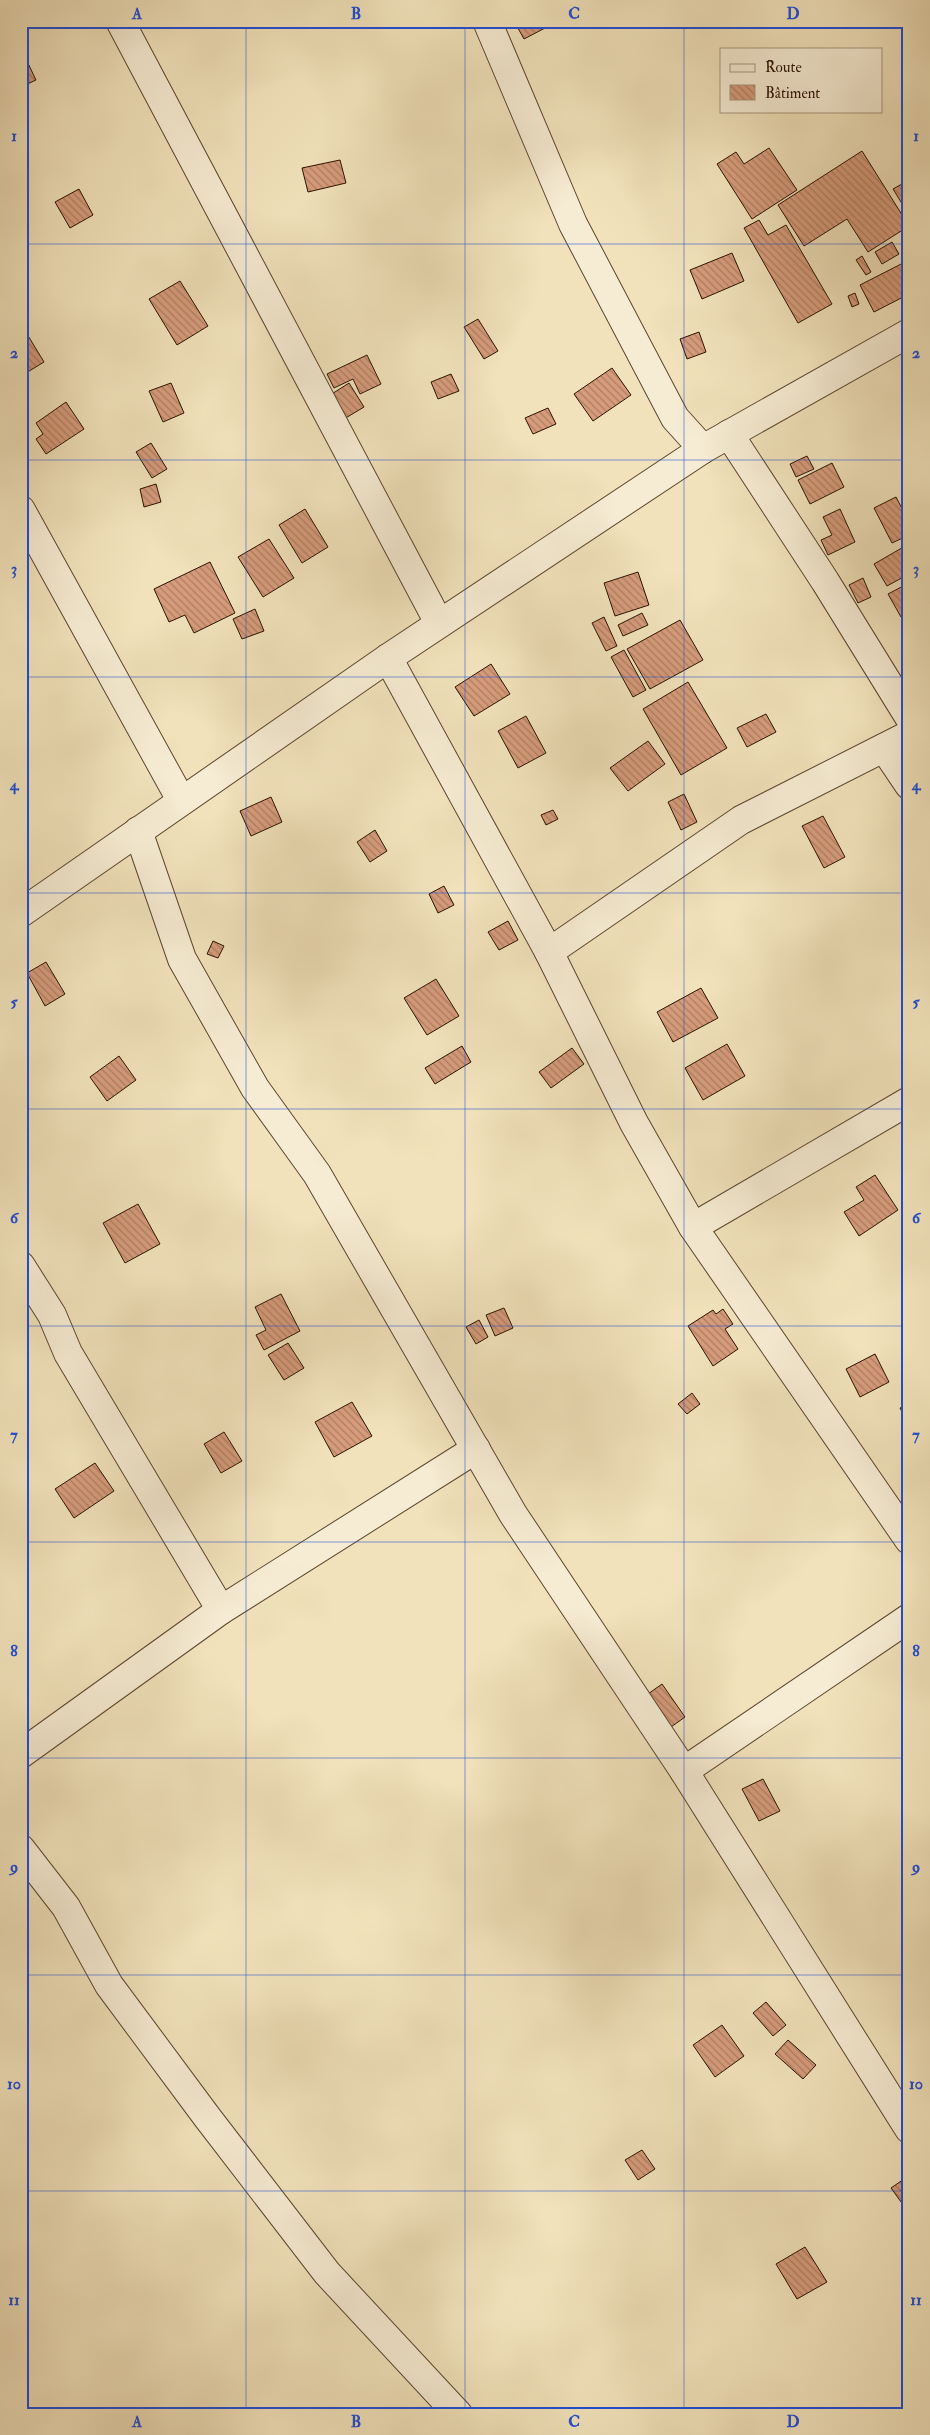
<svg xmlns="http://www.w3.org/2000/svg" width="930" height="2435" viewBox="0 0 930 2435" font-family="'IM FELL Double Pica',serif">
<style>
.building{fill:url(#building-back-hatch);stroke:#2b1200}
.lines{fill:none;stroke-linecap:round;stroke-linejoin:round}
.minor-casing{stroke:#5c462f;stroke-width:30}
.minor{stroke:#f6ecd3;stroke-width:28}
.grid{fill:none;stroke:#1d4ed8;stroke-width:1;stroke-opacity:0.55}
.neatline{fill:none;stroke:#1d4ed8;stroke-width:2}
.grid-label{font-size:16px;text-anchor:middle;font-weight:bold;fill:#1d4ed8}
</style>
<defs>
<pattern id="building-back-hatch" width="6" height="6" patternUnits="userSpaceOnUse" patternTransform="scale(1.25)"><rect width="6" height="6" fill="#d69c7b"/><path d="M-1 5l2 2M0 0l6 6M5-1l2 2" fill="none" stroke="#ae7e62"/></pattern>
</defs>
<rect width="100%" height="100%" fill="#f1e2bb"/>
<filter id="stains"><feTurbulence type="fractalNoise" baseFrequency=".004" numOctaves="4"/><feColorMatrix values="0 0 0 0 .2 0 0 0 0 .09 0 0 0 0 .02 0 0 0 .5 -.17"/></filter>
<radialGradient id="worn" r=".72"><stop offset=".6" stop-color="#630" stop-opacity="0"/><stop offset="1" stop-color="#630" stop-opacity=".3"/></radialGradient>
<g class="building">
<path d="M514 21H544L547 27 524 39Z"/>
<path d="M24 55 36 80 21 87V56Z"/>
<path d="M769 148 797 190 752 219 717 164 736 152 744 164Z"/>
<path d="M862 151 909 226 868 252 847 219 804 246 778 205Z"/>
<path d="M340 160 346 183 308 192 302 168Z"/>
<path d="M909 180V215L893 189Z"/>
<path d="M79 189 93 215 70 228 55 202Z"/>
<path d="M759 220 768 235 786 225 832 304 798 323 744 228Z"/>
<path d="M892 242 899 254 882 264 875 252Z"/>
<path d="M732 253 744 281 702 299 690 270Z"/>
<path d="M862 256 871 272 866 275 856 260Z"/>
<path d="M909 260V294L874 312 860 285Z"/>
<path d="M180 281 208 326 177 345 149 299Z"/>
<path d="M855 293 859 304 852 307 848 296Z"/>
<path d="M478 319 498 351 484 359 464 327Z"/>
<path d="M699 332 706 352 687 359 680 339Z"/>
<path d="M27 334 44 362 21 376V337Z"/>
<path d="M367 355 381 384 360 394 353 379 334 388 327 374Z"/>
<path d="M612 368 631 395 593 421 574 394Z"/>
<path d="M451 374 459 391 438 399 431 382Z"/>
<path d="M171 383 184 413 163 422 149 391Z"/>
<path d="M349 383 364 407 339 422 324 399Z"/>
<path d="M66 402 84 429 46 454 36 439 43 434 36 423Z"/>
<path d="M548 408 556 424 533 434 525 418Z"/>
<path d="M151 443 167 469 152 478 136 452Z"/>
<path d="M807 456 814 469 796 477 790 464Z"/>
<path d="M832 463 844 487 810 504 798 480Z"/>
<path d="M156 484 161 502 144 507 140 489Z"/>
<path d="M896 497 909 522V535L892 543 874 508Z"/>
<path d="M305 509 328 547 302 563 279 525Z"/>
<path d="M840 509 855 542 828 555 821 540 832 535 823 517Z"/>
<path d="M269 539 294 578 263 597 238 557Z"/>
<path d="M907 545 909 574 887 586 874 564Z"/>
<path d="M210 562 235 613 194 633 185 615 169 622 154 589Z"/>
<path d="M638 572 649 605 615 616 604 583Z"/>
<path d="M863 578 871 597 858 603 849 585Z"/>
<path d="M909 583V613L901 617 888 594Z"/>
<path d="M255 609 264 631 242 639 233 619Z"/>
<path d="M642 613 648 625 623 636 618 625Z"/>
<path d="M604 617 617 646 606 651 592 623Z"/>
<path d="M680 620 703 660 650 689 627 649Z"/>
<path d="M624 650 646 690 633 697 611 657Z"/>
<path d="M491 664 510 694 474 716 455 687Z"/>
<path d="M688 682 727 748 681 775 643 709Z"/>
<path d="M766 714 776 732 747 747 737 728Z"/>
<path d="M526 716 546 753 518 768 498 731Z"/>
<path d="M648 741 665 764 628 791 610 768Z"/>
<path d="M684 794 697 822 681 830 668 802Z"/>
<path d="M271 797 282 822 251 836 240 811Z"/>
<path d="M553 810 558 819 546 825 541 815Z"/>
<path d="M823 816 845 857 824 868 802 826Z"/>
<path d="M375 830 387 851 370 862 357 842Z"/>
<path d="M444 886 454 905 438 913 429 894Z"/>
<path d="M508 921 518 940 499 950 488 932Z"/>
<path d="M213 941 224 946 218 958 207 954Z"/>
<path d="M46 962 65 994 45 1006 27 973Z"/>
<path d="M436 979 459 1016 427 1035 404 998Z"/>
<path d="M701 988 718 1018 673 1042 657 1012Z"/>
<path d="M727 1044 745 1076 703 1100 685 1068Z"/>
<path d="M462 1046 471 1062 435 1084 425 1068Z"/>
<path d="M572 1048 584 1064 551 1088 539 1072Z"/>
<path d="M119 1056 136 1080 107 1101 90 1077Z"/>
<path d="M875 1175 898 1210 859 1236 844 1212 864 1200 856 1187Z"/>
<path d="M138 1204 160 1244 125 1263 103 1223Z"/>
<path d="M281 1294 300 1331 264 1350 256 1335 266 1330 255 1307Z"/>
<path d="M504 1308 513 1328 495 1336 486 1315Z"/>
<path d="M723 1309 733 1324 725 1329 738 1349 713 1366 688 1326 713 1310 716 1314Z"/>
<path d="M479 1320 488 1337 476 1344 466 1327Z"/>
<path d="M288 1343 304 1368 284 1380 268 1355Z"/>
<path d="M875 1354 889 1382 860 1397 846 1369Z"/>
<path d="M692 1393 700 1404 687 1414 678 1404Z"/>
<path d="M352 1402 372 1436 334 1457 315 1422Z"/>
<path d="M909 1403V1422L908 1423 900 1408Z"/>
<path d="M224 1432 242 1461 221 1473 204 1444Z"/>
<path d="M95 1463 114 1491 74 1518 55 1489Z"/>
<path d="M662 1684 685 1717 671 1727 648 1694Z"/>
<path d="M763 1779 780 1811 759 1821 742 1789Z"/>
<path d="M766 2002 786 2025 773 2036 753 2013Z"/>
<path d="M722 2025 744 2056 715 2077 693 2045Z"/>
<path d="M788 2040 816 2065 803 2079 775 2054Z"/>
<path d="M642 2150 655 2169 638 2180 625 2160Z"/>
<path d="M907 2177 909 2179V2213L891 2188Z"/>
<path d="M805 2247 827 2282 797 2299 776 2264Z"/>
</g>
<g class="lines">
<g class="minor-casing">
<g id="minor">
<path d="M120 21 439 623"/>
<path d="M487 21 573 224 675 418 703 449"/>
<path d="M729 434 825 581 909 717"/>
<path d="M21 510 181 800"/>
<path d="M388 658 549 952 634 1123 693 1227 909 1540"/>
<path d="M884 748 909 785"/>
<path d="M138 831 182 959 255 1088 317 1174 513 1514 684 1771 909 2129"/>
<path d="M21 913 388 658 703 449 909 333"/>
<path d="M549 952 741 820 909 735"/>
<path d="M693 1227 909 1101"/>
<path d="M21 1266 52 1315 68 1353 221 1610"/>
<path d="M21 1754 221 1610 476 1449"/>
<path d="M684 1771 909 1618"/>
<path d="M21 1849 66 1907 109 1985 207 2117 327 2273 458 2414"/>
</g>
</g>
<use href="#minor" class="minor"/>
</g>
<path class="grid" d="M246 21V2414M465 21V2414M684 21V2414M21 244H909M21 460H909M21 677H909M21 893H909M21 1109H909M21 1326H909M21 1542H909M21 1758H909M21 1975H909M21 2191H909"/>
<rect width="930" height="2435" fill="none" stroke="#f1e2bb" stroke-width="55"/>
<rect x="720" y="48" width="162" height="65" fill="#f6ecd3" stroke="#a5957f"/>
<rect x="730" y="64" width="25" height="8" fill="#f6ecd3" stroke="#a5957f"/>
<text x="765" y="72" font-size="15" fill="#2b1200">Route</text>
<rect x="730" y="85" width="25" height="15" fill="url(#building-back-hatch)" stroke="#a5957f"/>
<text x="765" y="98" font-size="15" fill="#2b1200">Bâtiment</text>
<rect x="28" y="28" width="874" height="2380" class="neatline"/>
<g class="grid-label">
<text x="137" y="19">A</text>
<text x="356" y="19">B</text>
<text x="574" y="19">C</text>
<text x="793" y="19">D</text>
<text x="14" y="141">1</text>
<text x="916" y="141">1</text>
<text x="14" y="358">2</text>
<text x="916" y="358">2</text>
<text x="14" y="574">3</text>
<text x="916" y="574">3</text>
<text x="14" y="790">4</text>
<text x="916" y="790">4</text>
<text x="14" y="1007">5</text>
<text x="916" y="1007">5</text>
<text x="14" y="1223">6</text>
<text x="916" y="1223">6</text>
<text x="14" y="1440">7</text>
<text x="916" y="1440">7</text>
<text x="14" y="1656">8</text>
<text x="916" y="1656">8</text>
<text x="14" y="1872">9</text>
<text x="916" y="1872">9</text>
<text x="14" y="2089">10</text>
<text x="916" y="2089">10</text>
<text x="14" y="2305">11</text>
<text x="916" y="2305">11</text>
<text x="137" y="2427">A</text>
<text x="356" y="2427">B</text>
<text x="574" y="2427">C</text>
<text x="793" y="2427">D</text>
</g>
<rect width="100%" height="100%" filter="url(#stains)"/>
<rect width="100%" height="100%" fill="url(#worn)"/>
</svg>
